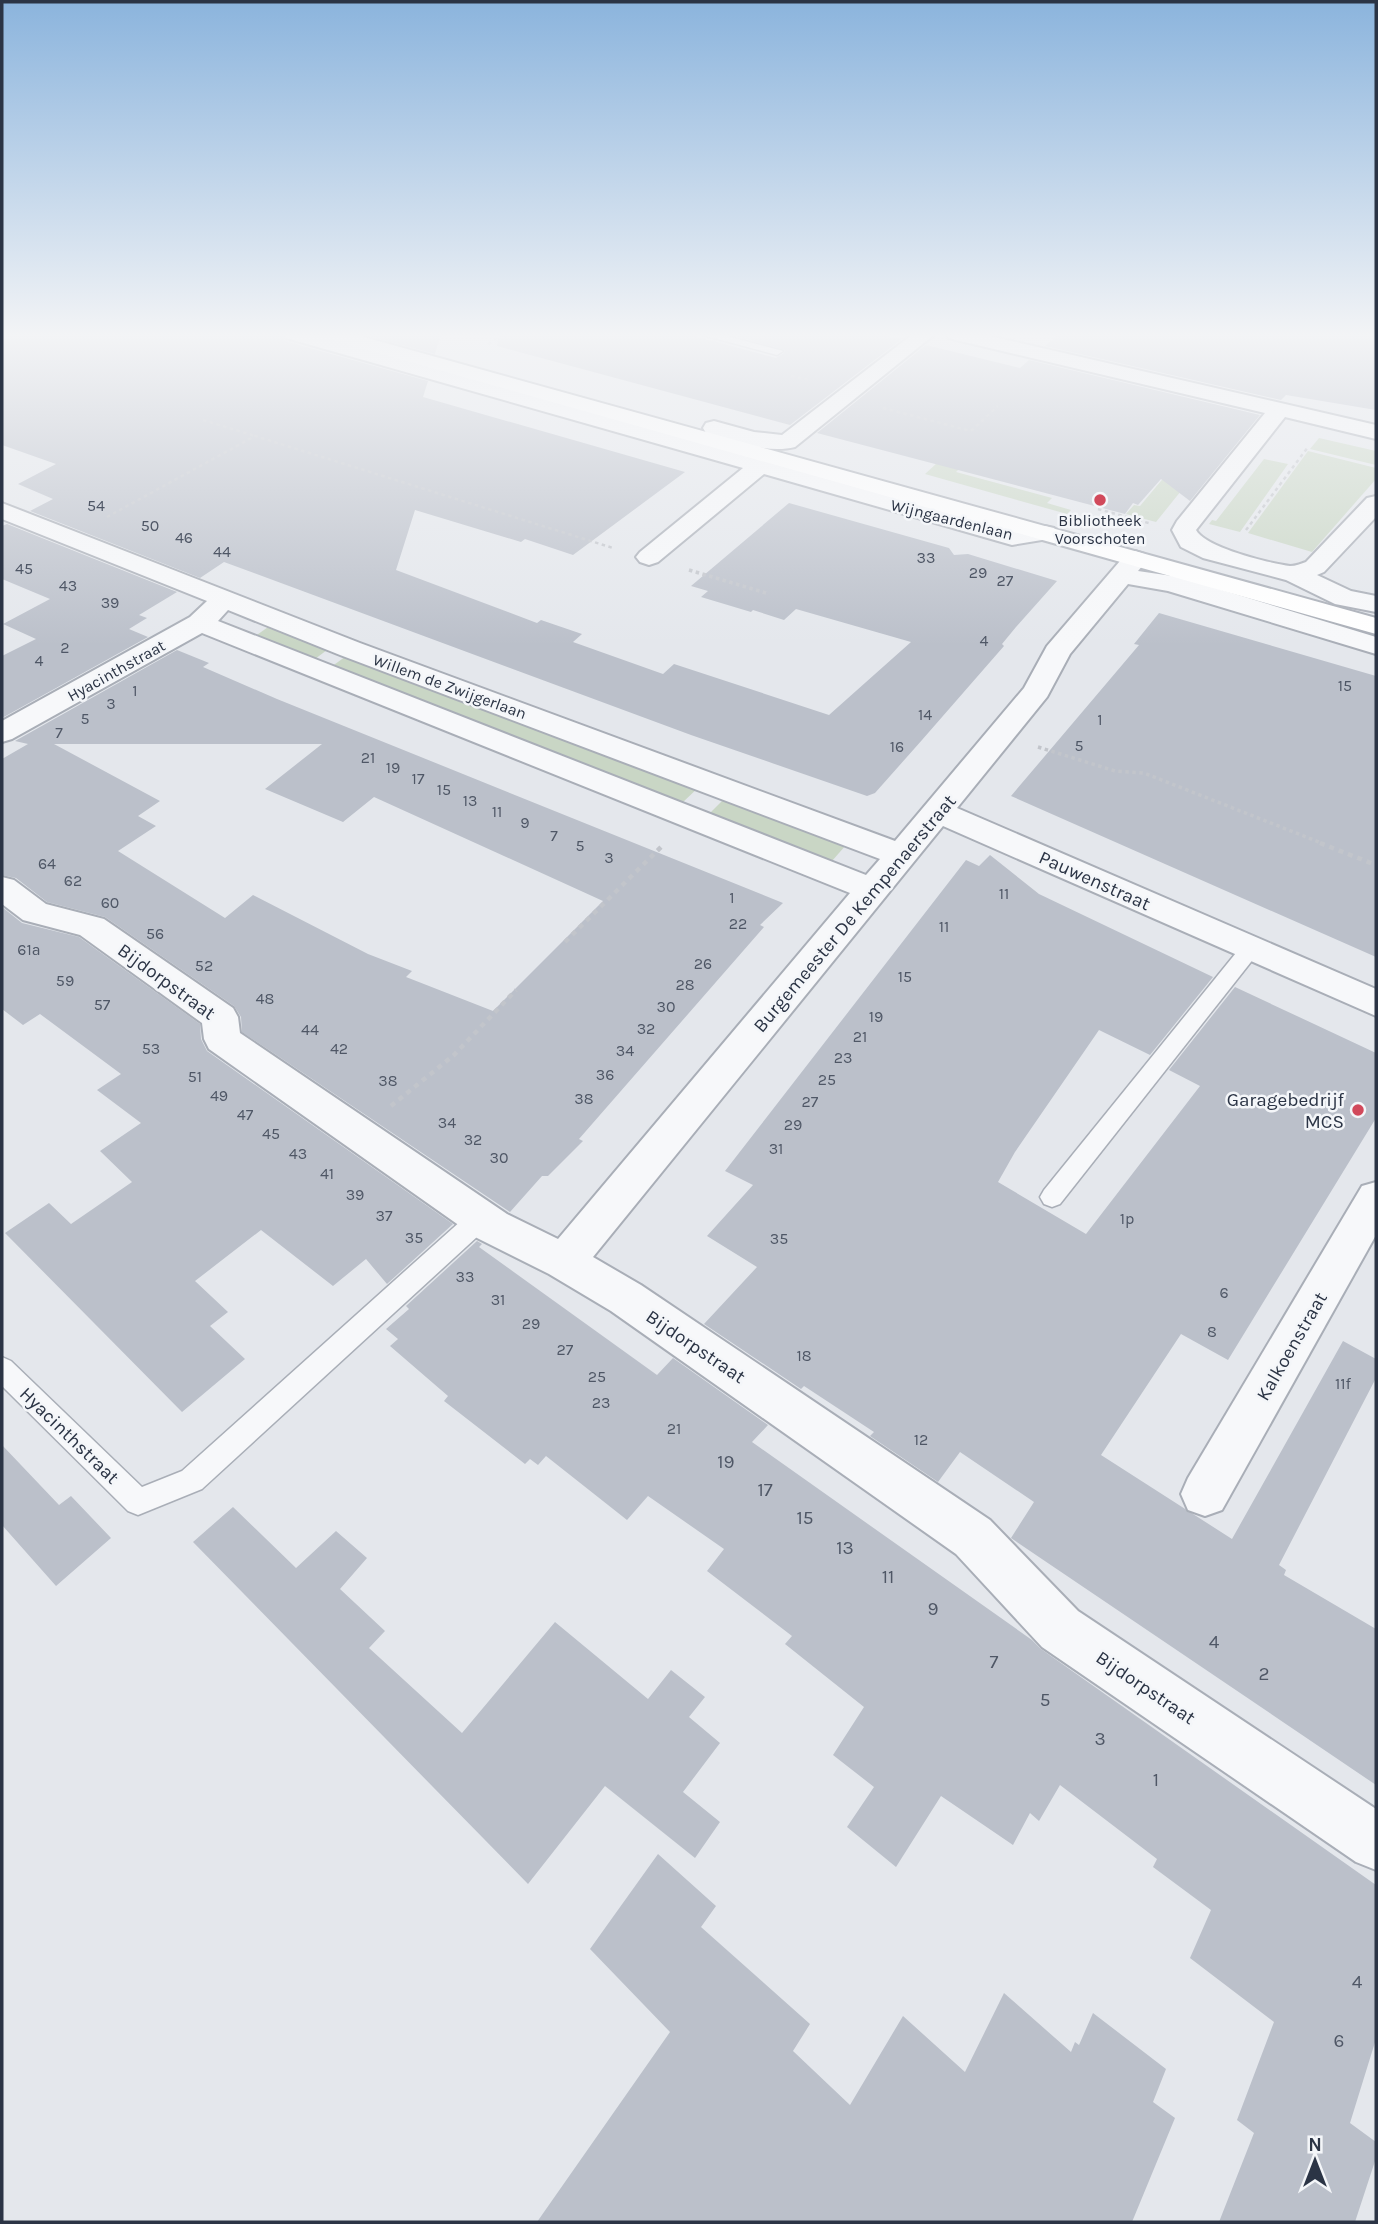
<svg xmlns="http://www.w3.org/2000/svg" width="1378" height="2224" viewBox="0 0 1378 2224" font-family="Karla,sans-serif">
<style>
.green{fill:#c9d6c5}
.building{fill:#bbc0ca;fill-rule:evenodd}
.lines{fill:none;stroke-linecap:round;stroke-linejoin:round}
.lane-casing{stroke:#a9aeb7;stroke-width:3}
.street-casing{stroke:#a9aeb7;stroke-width:4}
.secondary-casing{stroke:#a9aeb7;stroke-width:4}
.path-far2{stroke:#c2c5cb;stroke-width:2.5;stroke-dasharray:3.5 3.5;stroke-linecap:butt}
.path-far1{stroke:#c2c5cb;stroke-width:3.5;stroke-dasharray:3.5 3.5;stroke-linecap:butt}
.path{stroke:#c2c5cb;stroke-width:4.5;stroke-dasharray:5 5;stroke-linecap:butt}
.lane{fill:#f7f8fa;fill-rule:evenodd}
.street{fill:#f7f8fa;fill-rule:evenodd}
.secondary{fill:#fff;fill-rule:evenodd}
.poi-dot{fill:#d1495b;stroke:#f4f6f9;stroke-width:2.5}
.labels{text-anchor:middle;stroke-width:5;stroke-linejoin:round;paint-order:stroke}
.number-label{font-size:16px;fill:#4f5766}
.far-street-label{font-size:16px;fill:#2b3445;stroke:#f4f6f9}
.far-poi-label{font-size:16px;fill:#2b3445;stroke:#f4f6f9}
.street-label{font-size:19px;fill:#2b3445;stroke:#f4f6f9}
.poi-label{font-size:19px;fill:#2b3445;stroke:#f4f6f9;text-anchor:end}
.near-number-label{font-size:19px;fill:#4f5766}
</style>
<rect width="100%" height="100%" fill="#e4e7ec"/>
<g class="green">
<path d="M1319 438 1376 451V465L1310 449Z"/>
<path d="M1192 444 1214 450 1156 522 1126 514 1134 505 1140 506Z"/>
<path d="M1308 451 1376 468V479L1312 552 1248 533Z"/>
<path d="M949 452 970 458 956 472 1052 498 1047 503 1071 510 1067 514 925 474Z"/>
<path d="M1264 459 1288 464 1240 532 1209 524 1212 520 1216 521Z"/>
<path d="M271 625 331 647 315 659 254 637Z"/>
<path d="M349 654 700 786 682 803 331 667Z"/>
<path d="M724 799 846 845 832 861 710 813Z"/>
</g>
<g class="building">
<path d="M2 334H280L285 341 428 381 423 397 685 472 573 555 525 539 521 542 415 510 396 570 537 623 541 620 582 634 573 642 663 674 674 664 829 715 911 642 796 609 784 620 753 610 751 612 701 597 708 591 691 586 789 503 949 548 954 555 968 554 1057 581 1016 627 1002 644 1004 646 922 740 875 793 867 796 691 735 224 562 200 578 30 511 53 499 18 484 56 464 2 445Z"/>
<path d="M361 334H441L435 354Z"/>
<path d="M499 334H696L698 337 776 358 784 353 785 350 728 334H879L902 339 790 425 497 346Z"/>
<path d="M1059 334H1376V410L1286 395 1281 400 1045 346Z"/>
<path d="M926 345 1020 368 1029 360 1260 415 1190 501 1161 479 1138 505 1133 503 1125 514 817 433Z"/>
<path d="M7 524 177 592 139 615 147 618 129 629 148 637 2 718V656L36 639 3 624 50 599 2 579V526Z"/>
<path d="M1159 613 1376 676V957L1011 796 1139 645 1134 644Z"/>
<path d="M177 650 209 663 203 667 277 699 783 903 760 925 764 927 579 1139 583 1141 548 1176H542L510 1212 242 1032 241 1017 234 1006 105 917 47 902 16 878 2 875V759L28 744 15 741ZM54 744H322L265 789 343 822 374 797 603 901 493 1011 406 977 412 971 368 954 253 895 225 918 118 851 156 826 138 816 160 801Z"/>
<path d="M990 855 1039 894 1213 977 1150 1055 1099 1030 1015 1152 998 1182 1086 1234 1200 1086 1169 1070 1235 987 1376 1053V1118L1228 1360 1181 1334 1101 1455 1232 1539 1343 1341 1376 1359V1378L1279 1565 1286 1570 1284 1575 1376 1629V1785L1011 1538 1034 1502 960 1452 938 1482 870 1436 874 1432 804 1386 801 1389 704 1324 757 1267 707 1236 753 1185 725 1171 966 860 979 866Z"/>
<path d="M2 907 22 923 79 937 200 1024 201 1039 207 1051 453 1224 387 1284 366 1259 333 1286 261 1230 195 1281 228 1312 210 1326 245 1359 182 1412 5 1233 49 1203 71 1224 132 1182 100 1151 141 1123 97 1090 121 1074 40 1014 23 1025 2 1009Z"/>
<path d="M477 1241 482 1244 479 1247 657 1375 673 1358 768 1425 752 1442 1032 1640 1041 1649 1376 1885V2039L1350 2123 1376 2142V2158L1355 2222H1219L1254 2133 1237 2120 1274 2022 1190 1958 1211 1910 1153 1867 1157 1859 1060 1785 1039 1821 1030 1813 1013 1845 941 1796 896 1867 847 1827 874 1787 833 1755 864 1707 785 1644 792 1636 707 1571 724 1549 648 1496 627 1520 546 1456 538 1465 530 1459 525 1464 444 1401 448 1396 390 1346 398 1339 386 1329 409 1309 406 1306Z"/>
<path d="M2 1445 59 1505 71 1496 111 1538 56 1586 2 1525Z"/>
<path d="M233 1507 296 1568 336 1531 367 1558 340 1589 385 1631 369 1648 462 1733 555 1622 648 1699 671 1670 705 1697 689 1717 720 1743 683 1792 720 1822 695 1858 605 1786 528 1884 193 1542Z"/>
<path d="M658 1854 716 1906 701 1927 810 2024 793 2051 850 2105 903 2016 965 2072 1004 1993 1071 2052 1075 2042 1079 2045 1093 2013 1166 2069 1153 2102 1175 2118 1132 2222H537L670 2032 590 1949Z"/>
</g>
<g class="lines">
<g class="lane-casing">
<g id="lane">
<path d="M699 334H719L783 351 777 355Z"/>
<path d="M1251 941 1258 943 1261 948 1258 953 1060 1204 1052 1207 1044 1204 1040 1197 1044 1190 1244 943Z"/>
<path d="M481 1208 490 1211 493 1218 490 1225 202 1489 138 1515 128 1511 2 1386V1357L11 1361 142 1487 182 1471 472 1211Z"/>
</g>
</g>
<g class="street-casing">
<g id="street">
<path d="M283 334H314L1013 529 1045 526 1054 528 1057 533 1054 538 1012 545 764 474 658 562 649 565 640 562 636 557 640 552 743 468 286 338Z"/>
<path d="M913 334H935L795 447C767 454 733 441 706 433L703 428 706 423 714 421 754 432 782 435Z"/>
<path d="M946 334H981L1376 425V439L1285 417 1196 530C1206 548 1269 563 1290 566 1296 566 1300 564 1306 562L1367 498 1376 496V517L1324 572 1317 575 1351 591 1376 596V612L1335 604 1286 580 1203 558 1181 547 1172 530 1177 521 1265 413 956 340 949 338Z"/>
<path d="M2 503 360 643 895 841 1024 688 1047 646 1126 554 1135 551 1144 554 1148 559 1138 571 1179 577 1376 637V654L1168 591 1128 584 1070 654 1047 697 957 808 1376 989V1016L943 826 593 1257 641 1285 990 1520 1078 1611 1376 1809V1870L1356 1862 1042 1647 956 1554 611 1311 549 1274 477 1238 209 1049 204 1039 202 1023 80 935 23 920 2 904V877L14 880 46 904 104 919 233 1008 238 1017 240 1033 507 1214 558 1239 850 893 202 633 12 739 2 742V721L190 617 207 601 2 519ZM228 610 340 655 880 859 866 875 218 621Z"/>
<path d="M1376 1182V1235L1222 1510 1205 1516 1188 1510 1181 1494 1188 1478 1362 1186Z"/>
</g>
</g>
<g class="secondary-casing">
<path id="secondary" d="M322 334H353L1376 618V634L325 338Z"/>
</g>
<g class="path-far2">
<path d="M488 344 506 334"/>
<path d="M791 376 810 380"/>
<path d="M883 408 971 431 998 406"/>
<path d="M203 420 255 436"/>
<path d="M1098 509 1152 524"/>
<path d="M107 517 255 436 613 548"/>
<path d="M1246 530 1308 447"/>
</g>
<g class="path-far1">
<path d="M689 570 766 593"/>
<path d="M1038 747 1115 771 1144 773 1324 844"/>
</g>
<g class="path">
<path d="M1320 843 1376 865"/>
<path d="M565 942 664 844"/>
<path d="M391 1106 454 1055 516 990"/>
</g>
<use href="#lane" class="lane"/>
<use href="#street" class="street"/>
<use href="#secondary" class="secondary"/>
</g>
<linearGradient id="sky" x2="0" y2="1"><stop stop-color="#8bb4dd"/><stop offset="0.52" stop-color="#f3f4f6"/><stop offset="1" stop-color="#f3f4f6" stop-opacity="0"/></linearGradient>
<rect width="1378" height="645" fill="url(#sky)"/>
<g class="poi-dot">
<circle cx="1100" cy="500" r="7"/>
<circle cx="1358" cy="1110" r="7"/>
</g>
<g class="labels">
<g class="number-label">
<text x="96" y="511">54</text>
<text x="150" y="531">50</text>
<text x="184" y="543">46</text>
<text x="222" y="557">44</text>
<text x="926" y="563">33</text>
<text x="24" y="574">45</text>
<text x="978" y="578">29</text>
<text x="1005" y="586">27</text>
<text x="68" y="591">43</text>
<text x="110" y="608">39</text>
<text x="984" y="646">4</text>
<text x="65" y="653">2</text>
<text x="39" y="666">4</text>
<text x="1345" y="691">15</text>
<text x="135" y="696">1</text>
<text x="111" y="709">3</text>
<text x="925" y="720">14</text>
<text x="85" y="724">5</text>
<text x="1100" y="725">1</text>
<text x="59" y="738">7</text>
<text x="1079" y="751">5</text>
<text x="897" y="752">16</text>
<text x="368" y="763">21</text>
<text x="393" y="773">19</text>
<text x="418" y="784">17</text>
<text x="444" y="795">15</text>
<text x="470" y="806">13</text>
<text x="497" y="817">11</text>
<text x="525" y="828">9</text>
<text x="554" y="841">7</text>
<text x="580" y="851">5</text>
<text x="609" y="863">3</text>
<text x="47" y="869">64</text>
<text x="73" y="886">62</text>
<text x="1004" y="899">11</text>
<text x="732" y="903">1</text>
<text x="110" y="908">60</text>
<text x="738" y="929">22</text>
<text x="944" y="932">11</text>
<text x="155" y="939">56</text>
<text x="29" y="955">61a</text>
<text x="703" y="969">26</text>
<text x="204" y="971">52</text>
<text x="905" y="982">15</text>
<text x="65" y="986">59</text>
<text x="685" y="990">28</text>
<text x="265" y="1004">48</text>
<text x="102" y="1010">57</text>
<text x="666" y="1012">30</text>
<text x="876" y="1022">19</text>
<text x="646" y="1034">32</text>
<text x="310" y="1035">44</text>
<text x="860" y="1042">21</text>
<text x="151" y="1054">53</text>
<text x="339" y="1054">42</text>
<text x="625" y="1056">34</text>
<text x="843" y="1063">23</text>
<text x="605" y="1080">36</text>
<text x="195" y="1082">51</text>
<text x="827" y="1085">25</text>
<text x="388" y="1086">38</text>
<text x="219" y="1101">49</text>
<text x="584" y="1104">38</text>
<text x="810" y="1107">27</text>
<text x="245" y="1120">47</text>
<text x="447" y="1128">34</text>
<text x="793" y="1130">29</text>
<text x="271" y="1139">45</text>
<text x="473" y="1145">32</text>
<text x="776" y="1154">31</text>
<text x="298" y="1159">43</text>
<text x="499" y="1163">30</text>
<text x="327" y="1179">41</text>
<text x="355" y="1200">39</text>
<text x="384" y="1221">37</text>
<text x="1127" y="1224">1p</text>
<text x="414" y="1243">35</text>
<text x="779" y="1244">35</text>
<text x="465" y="1282">33</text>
<text x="1224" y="1298">6</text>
<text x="498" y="1305">31</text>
<text x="531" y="1329">29</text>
<text x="1212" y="1337">8</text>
<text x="565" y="1355">27</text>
<text x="804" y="1361">18</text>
<text x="597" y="1382">25</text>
<text x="1343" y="1389">11f</text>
<text x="601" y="1408">23</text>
<text x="674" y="1434">21</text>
<text x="921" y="1445">12</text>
</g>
<g class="far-street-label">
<text transform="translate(952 519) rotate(14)" y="6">Wijngaardenlaan</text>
<text transform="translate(116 670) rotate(-29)" y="6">Hyacinthstraat</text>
<text transform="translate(450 686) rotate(20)" y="6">Willem de Zwijgerlaan</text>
</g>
<g class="far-poi-label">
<text x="1100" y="526">Bibliotheek<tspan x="1100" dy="18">Voorschoten</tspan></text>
</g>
<g class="street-label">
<text transform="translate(1095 880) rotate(24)" y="7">Pauwenstraat</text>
<text transform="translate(854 913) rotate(-50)" y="7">Burgemeester De Kempenaerstraat</text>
<text transform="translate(167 981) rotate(36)" y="7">Bijdorpstraat</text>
<text transform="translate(696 1346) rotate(34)" y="7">Bijdorpstraat</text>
<text transform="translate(1291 1346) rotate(-60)" y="7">Kalkoenstraat</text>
<text transform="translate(70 1435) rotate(44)" y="7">Hyacinthstraat</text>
<text transform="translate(1146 1687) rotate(34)" y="7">Bijdorpstraat</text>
</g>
<g class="poi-label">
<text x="1344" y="1106">Garagebedrijf<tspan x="1344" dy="22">MCS</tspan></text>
</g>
<g class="near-number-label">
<text x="726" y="1468">19</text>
<text x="765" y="1496">17</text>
<text x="805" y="1524">15</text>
<text x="845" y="1554">13</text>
<text x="888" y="1583">11</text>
<text x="933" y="1615">9</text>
<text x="1214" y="1648">4</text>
<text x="994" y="1668">7</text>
<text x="1264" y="1680">2</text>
<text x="1045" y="1706">5</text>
<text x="1100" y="1745">3</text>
<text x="1156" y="1786">1</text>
<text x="1357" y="1988">4</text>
<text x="1339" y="2047">6</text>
</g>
</g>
<rect width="1378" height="2224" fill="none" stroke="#2b3445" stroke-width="7"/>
<g transform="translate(1315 2161)" stroke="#f4f6f9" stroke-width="5" paint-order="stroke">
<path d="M0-5L12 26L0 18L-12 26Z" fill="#2b3445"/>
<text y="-10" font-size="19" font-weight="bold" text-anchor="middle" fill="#2b3445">N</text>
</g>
</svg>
